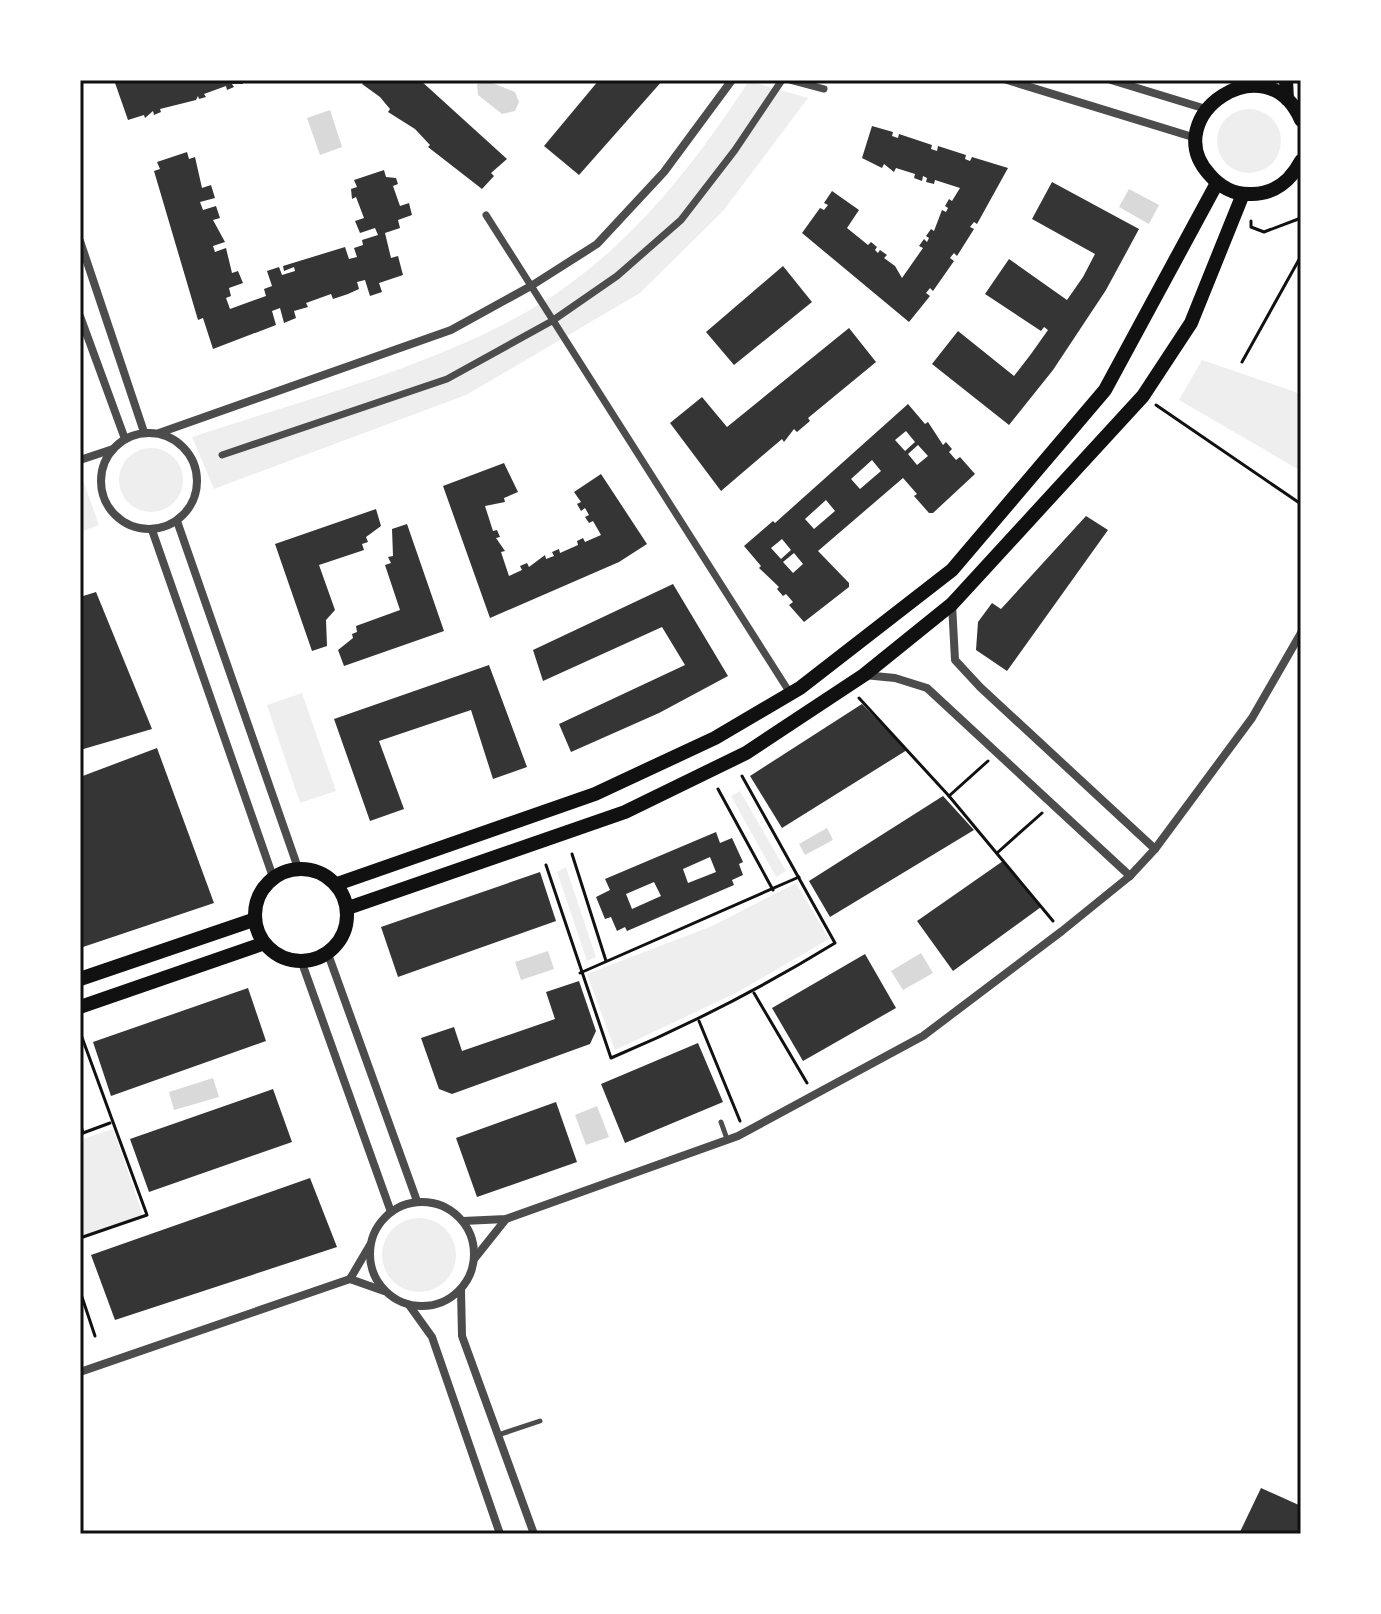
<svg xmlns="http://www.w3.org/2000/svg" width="1381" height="1614" viewBox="0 0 1381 1614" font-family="Lato,sans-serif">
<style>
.green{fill:#eee}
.water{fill:#d9d9d9}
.building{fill:#353535;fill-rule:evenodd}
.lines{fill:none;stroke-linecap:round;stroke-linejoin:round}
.path{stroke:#111;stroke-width:3}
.service{stroke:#4c4c4c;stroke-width:5}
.pedestrian{stroke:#4c4c4c;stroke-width:7}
.minor{stroke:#4c4c4c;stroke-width:8}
.secondary{stroke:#111;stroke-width:14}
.neatline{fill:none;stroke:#111;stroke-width:3}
</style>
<rect width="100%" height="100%" fill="#fff"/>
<g class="green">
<path d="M749 81 808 98 723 211 640 293 466 395 214 489 192 437C306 399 455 361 554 295 636 240 695 163 749 81Z"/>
<circle cx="1249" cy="141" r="32"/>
<path d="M1202 360 1301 394V471L1179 400Z"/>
<circle cx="151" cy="480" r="32"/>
<path d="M80 472 99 525 80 532Z"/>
<path d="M302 693 336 791 300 803 267 705Z"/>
<path d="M740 791 786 871 776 877 731 796Z"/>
<path d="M566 867 596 957 587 961 557 872Z"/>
<path d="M796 883 829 939 736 993 615 1050 587 974 712 926Z"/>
<path d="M113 1129 143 1215 80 1237V1140Z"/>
<circle cx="419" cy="1255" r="37"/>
</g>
<g class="water">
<path d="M485 80 515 92 519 102 515 111 502 114 478 95 477 84Z"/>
<path d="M330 110 342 147 320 155 307 118Z"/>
<path d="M1129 189 1159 205 1149 224 1119 207Z"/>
<path d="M827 828 833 840 805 855 799 844Z"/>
<path d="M548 951 554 969 521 980 515 962Z"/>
<path d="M921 953 933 973 903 990 891 971Z"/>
<path d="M213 1078 219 1097 174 1110 169 1092Z"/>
<path d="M597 1106 609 1137 586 1145 575 1115Z"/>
</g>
<g class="building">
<path d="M114 80H242L243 84H232L234 87 227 90 226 86 204 94 206 97 199 99 198 96 196 100 160 109 161 112 154 115 153 111 145 118 144 115 128 120Z"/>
<path d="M366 80H420L507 159 491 173 494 176 482 189 428 147 430 145 415 129 388 112 390 109 380 97 362 84Z"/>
<path d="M599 80H663L579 175 544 146Z"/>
<path d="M872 126 893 132 892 136 898 138 899 134 932 145 931 149 937 151 938 146 966 155 965 159 970 161 972 157 1008 168 977 224 974 222 970 227 974 229 957 256 954 253 950 258 954 261 933 291 930 288 926 293 930 296 909 322 802 233 820 208 824 210 828 205 824 203 832 191 859 210 847 228 868 245 871 242 877 247 875 250 878 253 880 250 887 255 884 258 895 266 902 278 923 248 919 246 924 239 927 242 929 238 926 236 931 229 934 231 942 210 946 212 948 208 945 206 949 199 952 201 960 188 935 180 934 184 926 182 927 178 923 176 922 181 914 178 915 174 896 168 894 172 884 164 882 168 862 158Z"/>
<path d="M187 152 189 159 195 157 202 188 211 185 215 198 200 202 203 210 216 206 220 218 213 220 225 242 213 246 215 252 226 248 232 273 238 271 243 283 229 288 231 296 226 298 230 309 266 296 264 289 272 286 267 271 279 267 282 275 295 271 294 267 284 271 283 266 345 247 349 259 357 257 354 248 363 245 362 240 378 235 375 228 360 233 355 221 364 218 356 197 352 199 351 189 357 187 354 180 384 170 386 177 396 178 398 184 393 186 400 206 409 203 412 215 398 220 400 228 385 233 391 258 398 256 403 275 379 283 382 292 370 296 365 280 357 282 359 289 348 294 333 299 331 294 306 303 308 307 294 311 296 318 284 323 280 308 272 311 276 325 213 349 203 318 198 320 154 171 160 169 157 162Z"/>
<path d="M1052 182 1139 229 1106 290 1053 370 1009 425 932 364 958 331 1014 376 1031 354 1048 330 1044 327 1041 331 985 294 1009 259 1067 300 1083 277 1095 254 1032 219Z"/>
<path d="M783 266 812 302 734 365 706 332Z"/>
<path d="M849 328 876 362 808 418 810 421 797 432 794 429 784 442 782 439 721 491 670 423 702 397 727 427Z"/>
<path d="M908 404 925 424 928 422 943 445 946 442 952 449 949 452 956 460 960 457 975 474 933 513H929L914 496 917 494 903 478 818 551 849 583V587L804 622 789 605 793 602 786 594 783 596 777 589 779 587 759 568 761 566 744 546 773 521 775 523ZM906 431 915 442 905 451 895 440ZM918 445 928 456 917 465 908 454ZM872 460 881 471 860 489 851 479ZM826 500 835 511 814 529 805 519ZM782 539 791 550 781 559 771 548ZM794 553 803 564 793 573 783 562Z"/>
<path d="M504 463 518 492 504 498 505 502 485 506 493 531 497 530 500 537 496 538 505 551 501 552 509 576 522 570 520 566 527 563 529 567 545 555 546 559 554 556 552 552 559 549 560 553 578 545 577 541 583 538 585 542 601 535 593 521 589 523 585 517 589 515 585 508 581 511 577 504 581 502 574 492 601 474 647 544 619 562 490 618 443 486Z"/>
<path d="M376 509 381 526 366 537 368 542 362 544 364 550 319 565 335 610 326 620 327 646 312 651 275 544Z"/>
<path d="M1086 516 1108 530 1007 671 976 650 978 622 992 603 1001 609Z"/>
<path d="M407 524 444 631 344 666 338 650 353 638 352 634 357 632 356 626 400 610 385 565 391 563 388 557 393 556 392 529Z"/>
<path d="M673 584 728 676 659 713 571 752 559 724 685 665 662 627 543 681 533 650Z"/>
<path d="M96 592 152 729 80 750V597Z"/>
<path d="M489 665 527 767 493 779 471 710 379 741 404 809 370 821 334 719Z"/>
<path d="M862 704 907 750 782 828 750 776Z"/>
<path d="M157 748 214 903 80 948V777Z"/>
<path d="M943 796 974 830 830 917 809 881Z"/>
<path d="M716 832 720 843 732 838 743 862 739 864 743 875 732 880 734 885 627 931 625 927 617 931 611 917 605 919 596 897 610 890 605 879ZM710 857 716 872 688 883 683 869ZM654 882 661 896 632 909 626 894Z"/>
<path d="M1003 861 1041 907 953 971 917 921Z"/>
<path d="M540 872 556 921 398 977 381 927Z"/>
<path d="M865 954 896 1008 803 1061 772 1008Z"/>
<path d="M579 981 596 1031 590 1044 452 1094 439 1089 421 1038 454 1027 462 1051 555 1019 546 992Z"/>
<path d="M248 988 266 1041 111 1096 93 1042Z"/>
<path d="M698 1043 723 1102 625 1143 601 1084Z"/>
<path d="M273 1089 292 1142 149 1192 130 1139Z"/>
<path d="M556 1102 577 1162 477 1197 456 1138Z"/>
<path d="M310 1178 337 1247 115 1320 91 1255Z"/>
<path d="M1261 1488 1301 1506V1534H1239Z"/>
</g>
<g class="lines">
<g class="path">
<path d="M1251 221V227L1264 232 1301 218"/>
<path d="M1242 362 1301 256"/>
<path d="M1156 405 1301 504"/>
<path d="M859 698 949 796 1053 921"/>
<path d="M718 789 773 890"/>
<path d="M949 796 988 761"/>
<path d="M997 853 1042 813"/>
<path d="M572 854 606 961"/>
<path d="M546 865 611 1058C692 1024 760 989 835 943L742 776"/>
<path d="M580 973 799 877"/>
<path d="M754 993 807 1083"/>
<path d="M699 1021 740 1121"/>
<path d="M80 1032 147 1215 80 1238"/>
<path d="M80 1123 83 1133 80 1134"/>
<path d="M83 1133 110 1123"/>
<path d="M80 1291 95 1336"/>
</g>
<g class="service">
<path d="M721 1122 727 1139"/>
<path d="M498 1435 540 1421"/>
</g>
<g class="pedestrian">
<path d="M790 80 824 89"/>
<path d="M486 215 790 693"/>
<path d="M222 455 447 379 552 321 617 276 681 220 735 150 782 80"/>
</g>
<g class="minor">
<path d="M1007 80 1196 138"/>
<path d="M1111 80 1206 109"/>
<path d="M80 241 144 432"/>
<path d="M80 316 125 439"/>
<path d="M159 433 451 330 531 286 597 244 664 172 732 80"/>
<circle cx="149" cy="481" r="48"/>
<path d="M80 460 113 449"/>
<path d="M177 521 298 868"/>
<path d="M152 530 273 877"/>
<path d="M952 604 955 660 980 687 1155 849"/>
<path d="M864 675 895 678 927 688 1130 876"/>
<path d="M328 954 417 1201"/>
<path d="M302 963 391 1212"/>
<circle cx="422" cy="1254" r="52"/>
<path d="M463 1221 506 1219 738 1136 923 1036 1062 931 1130 876 1155 849 1252 718 1301 633"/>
<path d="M475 1258 506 1219"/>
<path d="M350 1279 370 1245"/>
<path d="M461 1290 462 1336 534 1534"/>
<path d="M409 1305 432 1337 500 1534"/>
<path d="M80 1372 350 1279 384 1291"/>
</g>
<g class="secondary">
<path d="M1286 80 1287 99"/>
<path d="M1301 120C1267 41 1157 116 1209 174 1220 187 1235 195 1252 194 1275 194 1291 180 1301 161"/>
<circle cx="301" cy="915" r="46"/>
<path d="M337 884 595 794 715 738 800 688 952 570 1105 390 1217 183"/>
<path d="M348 908 625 812 746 753 864 675 952 604 1143 396 1191 323 1243 194"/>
<path d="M80 979 253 920"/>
<path d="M80 1007 262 944"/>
</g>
</g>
<rect width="1381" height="1614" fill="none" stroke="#ffffff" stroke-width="164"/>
<rect x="82" y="82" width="1217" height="1450" class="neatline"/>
</svg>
